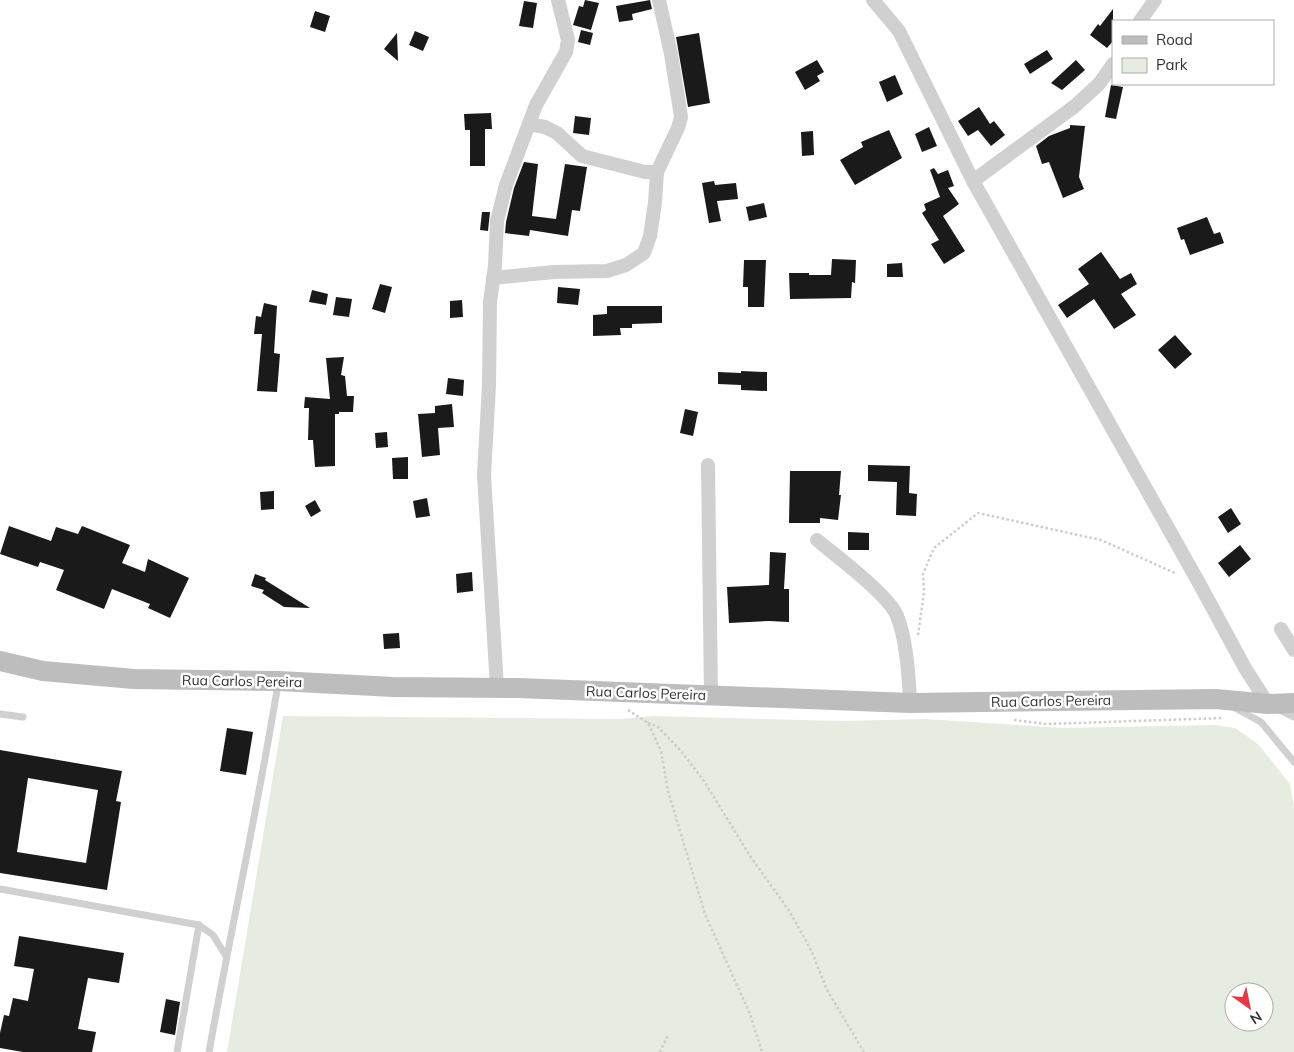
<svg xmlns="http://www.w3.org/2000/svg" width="1294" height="1052" viewBox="0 0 1294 1052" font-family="Mulish,sans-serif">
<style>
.green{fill:#e6ecdf;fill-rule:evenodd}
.building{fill:#1a1a1a;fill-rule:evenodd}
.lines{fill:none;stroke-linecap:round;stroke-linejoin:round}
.path{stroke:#cdcdcd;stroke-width:2.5;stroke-dasharray:2.5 2.5;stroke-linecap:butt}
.service{stroke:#d0d0d0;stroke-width:7}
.minor{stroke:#d0d0d0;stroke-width:14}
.secondary{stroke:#bdbdbd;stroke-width:20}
.labels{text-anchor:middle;stroke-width:5;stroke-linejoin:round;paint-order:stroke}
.street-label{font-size:14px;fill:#333;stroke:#fff}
</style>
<rect width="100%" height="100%" fill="#fff"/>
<path class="green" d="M283 716 621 719 653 716 842 721 925 719 1062 728 1215 725 1235 728 1258 744 1290 784 1294 806V1052H227ZM1234 992H1264V1022H1234Z"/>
<g class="building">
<path d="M585 0 599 3 591 30 573 25 579 6 583 7Z"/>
<path d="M650 0 652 9 632 14 633 20 619 22 616 6Z"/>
<path d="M524 1 537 3 533 28 519 26Z"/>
<path d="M1113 9V41L1107 48 1090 35 1098 24 1100 26Z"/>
<path d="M315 11 330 16 325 32 310 27Z"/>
<path d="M581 30 593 33 590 45 578 42Z"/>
<path d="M415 31 429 37 423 51 409 45Z"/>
<path d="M397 33 398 61 384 49Z"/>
<path d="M699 33 710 103 688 107 676 37Z"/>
<path d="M1047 50 1053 59 1030 74 1024 64Z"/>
<path d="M817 60 824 72 817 76 820 81 805 90 795 72Z"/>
<path d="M1076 60 1085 70 1062 90 1051 83Z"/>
<path d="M895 75 903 94 887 102 879 82Z"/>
<path d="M1111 85 1123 87 1116 119 1105 117Z"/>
<path d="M979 107 990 124 994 121 1005 135 991 146 978 130 968 136 958 121Z"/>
<path d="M491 113 492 129H485V166H470V130H465L464 114Z"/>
<path d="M575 116 591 118 589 135 573 133Z"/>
<path d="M1070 125 1085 126 1079 177 1084 189 1063 198 1049 162 1042 164 1036 146 1049 136 1070 128Z"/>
<path d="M929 127 937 146 922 152 915 134Z"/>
<path d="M889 130 902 158 855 185 840 160 863 147 861 142Z"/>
<path d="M813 131 814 155 802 156 801 132Z"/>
<path d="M524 162 538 164 532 216 556 219 565 164 587 167 580 211 572 210 568 236 530 230 529 236 505 233 506 222 514 188Z"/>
<path d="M934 168 938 174 948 170 954 186 948 188 959 204 943 216 965 251 944 264 931 244 939 240 922 213 926 210 924 204 940 197 930 170Z"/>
<path d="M714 181 715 185 736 183 738 199 717 201 721 221 709 223 702 183Z"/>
<path d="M764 203 767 217 749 221 746 207Z"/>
<path d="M482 212H490L488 231 480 230Z"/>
<path d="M1207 217 1214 234 1220 232 1224 243 1190 255 1184 239 1181 240 1177 228Z"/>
<path d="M1101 252 1120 279 1131 273 1137 284 1121 294 1136 315 1114 329 1094 299 1067 318 1058 305 1089 284 1078 269Z"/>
<path d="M832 259 856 260 855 283 852 282 851 298 790 299 789 273H809V275H831Z"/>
<path d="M744 260H766L764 307H748V287H743Z"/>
<path d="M902 263 903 277H887V264Z"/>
<path d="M380 284 392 287 385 313 372 309Z"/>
<path d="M558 287 580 289 578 305 557 303Z"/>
<path d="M312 290 328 294 326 305 309 302Z"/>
<path d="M336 297 352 299 349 317 333 315Z"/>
<path d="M462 300 463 317 450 318V301Z"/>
<path d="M264 303 277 306 274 353 280 354 277 392 257 391 262 334H254L256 316 261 317Z"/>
<path d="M607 306H662V323L632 324V328H620L621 335 593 336V315L607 314Z"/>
<path d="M1175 335 1192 354 1175 369 1158 350Z"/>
<path d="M344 357 341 375 345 376 347 396H354L353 412H339V414H335V466L315 467 313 440H308L309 408H304L305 397 330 399 326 358Z"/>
<path d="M741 371 767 372V391L741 390V385L718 384V372L741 373Z"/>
<path d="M448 378 464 380 463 396 446 394Z"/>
<path d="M452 404 454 427 438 428 440 455 422 457 418 414 435 413V406Z"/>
<path d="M685 409 698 412 693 436 680 433Z"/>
<path d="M387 432 388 447 376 448 375 433Z"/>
<path d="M408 457V479H393L392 458Z"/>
<path d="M868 465 910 466 909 493 917 494 916 516 896 515 897 482 868 481Z"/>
<path d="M790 471H841L839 495H841L838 520 820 518V523H789Z"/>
<path d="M274 491V509L261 510 260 492Z"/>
<path d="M427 498 430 516 416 518 413 501Z"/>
<path d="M315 500 321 511 311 517 305 506Z"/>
<path d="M1231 508 1241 524 1228 533 1218 517Z"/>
<path d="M9 526 51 541 56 527 78 534 82 526 130 545 122 563 145 572 148 559 189 578 170 618 148 608 150 604 112 589 104 609 56 590 64 570 40 562 38 567 0 554Z"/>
<path d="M848 532 869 533V550H848Z"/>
<path d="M1240 545 1251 559 1229 577 1218 563Z"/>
<path d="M770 552 786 553 784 589H789V622L769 621 729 623 727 587 769 585Z"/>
<path d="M472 572 473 591 457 593 456 574Z"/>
<path d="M255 574 266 578 265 580 310 608 284 607 262 593 264 590 251 586Z"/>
<path d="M399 633 400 648 384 649 383 634Z"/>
<path d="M227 728 253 732 246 775 220 771Z"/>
<path d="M0 750 122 771 116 801 121 802 107 890 0 873ZM28 778 98 790 86 863 17 852Z"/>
<path d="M19 936 124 953 119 983 88 978 78 1029 96 1032 92 1052H23L0 1048V1033L4 1015 9 1016 13 998 28 1001 34 969 14 966Z"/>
<path d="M166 999 180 1002 175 1035 160 1032Z"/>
</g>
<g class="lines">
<g class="path">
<path d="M918 635 924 592 923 574 934 548 978 513 1101 540 1177 574"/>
<path d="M628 710 648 723 661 751 668 791 705 914 750 1014 762 1052"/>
<path d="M1014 720 1046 724 1223 718"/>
<path d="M648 723 657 726 681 751 704 781 750 856 790 912 812 952 827 990 864 1052"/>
<path d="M660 1052 668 1035"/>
</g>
<g class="service">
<path d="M1235 708 1261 722 1294 762"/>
<path d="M1280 710 1294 717"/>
<path d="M0 714 23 717"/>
<path d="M0 889 199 925 213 935 226 956"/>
<path d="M177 1052 199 925"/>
<path d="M209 1052C231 929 258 807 278 684"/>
</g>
<g class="minor">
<path d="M873 0 899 31 973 181 1199 583 1245 668 1268 704"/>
<path d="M1140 21 1155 0"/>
<path d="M529 124 545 127 557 133 582 156 645 172H657"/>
<path d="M973 181 1075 106 1099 84 1113 64"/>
<path d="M493 278 554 272 607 271 626 265 644 253 650 236 655 203 657 172 678 128 681 117 671 54 659 0"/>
<path d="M708 465 711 696"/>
<path d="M817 540C836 556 889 595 897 616 907 640 909 677 910 703"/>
<path d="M1281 629 1294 650"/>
<path d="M497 687 484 475 489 385 490 302 495 266 497 221 506 185 536 105 566 52 568 40 558 0"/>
</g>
<path class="secondary" d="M0 661 43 671 134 679 279 681 393 687 518 688 910 703 1216 699 1268 704 1294 703"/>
</g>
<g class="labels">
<g class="street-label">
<text transform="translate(242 681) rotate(1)" y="5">Rua Carlos Pereira</text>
<text transform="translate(646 693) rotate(2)" y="5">Rua Carlos Pereira</text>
<text transform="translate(1051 701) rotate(-1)" y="5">Rua Carlos Pereira</text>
</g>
</g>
<rect x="1112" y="20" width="162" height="65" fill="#ffffff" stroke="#adadad"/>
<rect x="1122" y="36" width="25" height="8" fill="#bdbdbd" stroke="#adadad"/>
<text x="1156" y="45" font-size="15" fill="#333333">Road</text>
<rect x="1122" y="58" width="25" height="15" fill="#e6ecdf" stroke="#adadad"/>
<text x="1156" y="70" font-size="15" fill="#333333">Park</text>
<g transform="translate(1249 1007) rotate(147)"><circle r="24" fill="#ffffff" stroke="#adadad"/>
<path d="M0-4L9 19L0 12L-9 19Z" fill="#e63946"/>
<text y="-8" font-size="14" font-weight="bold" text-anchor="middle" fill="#333333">N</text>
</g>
</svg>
